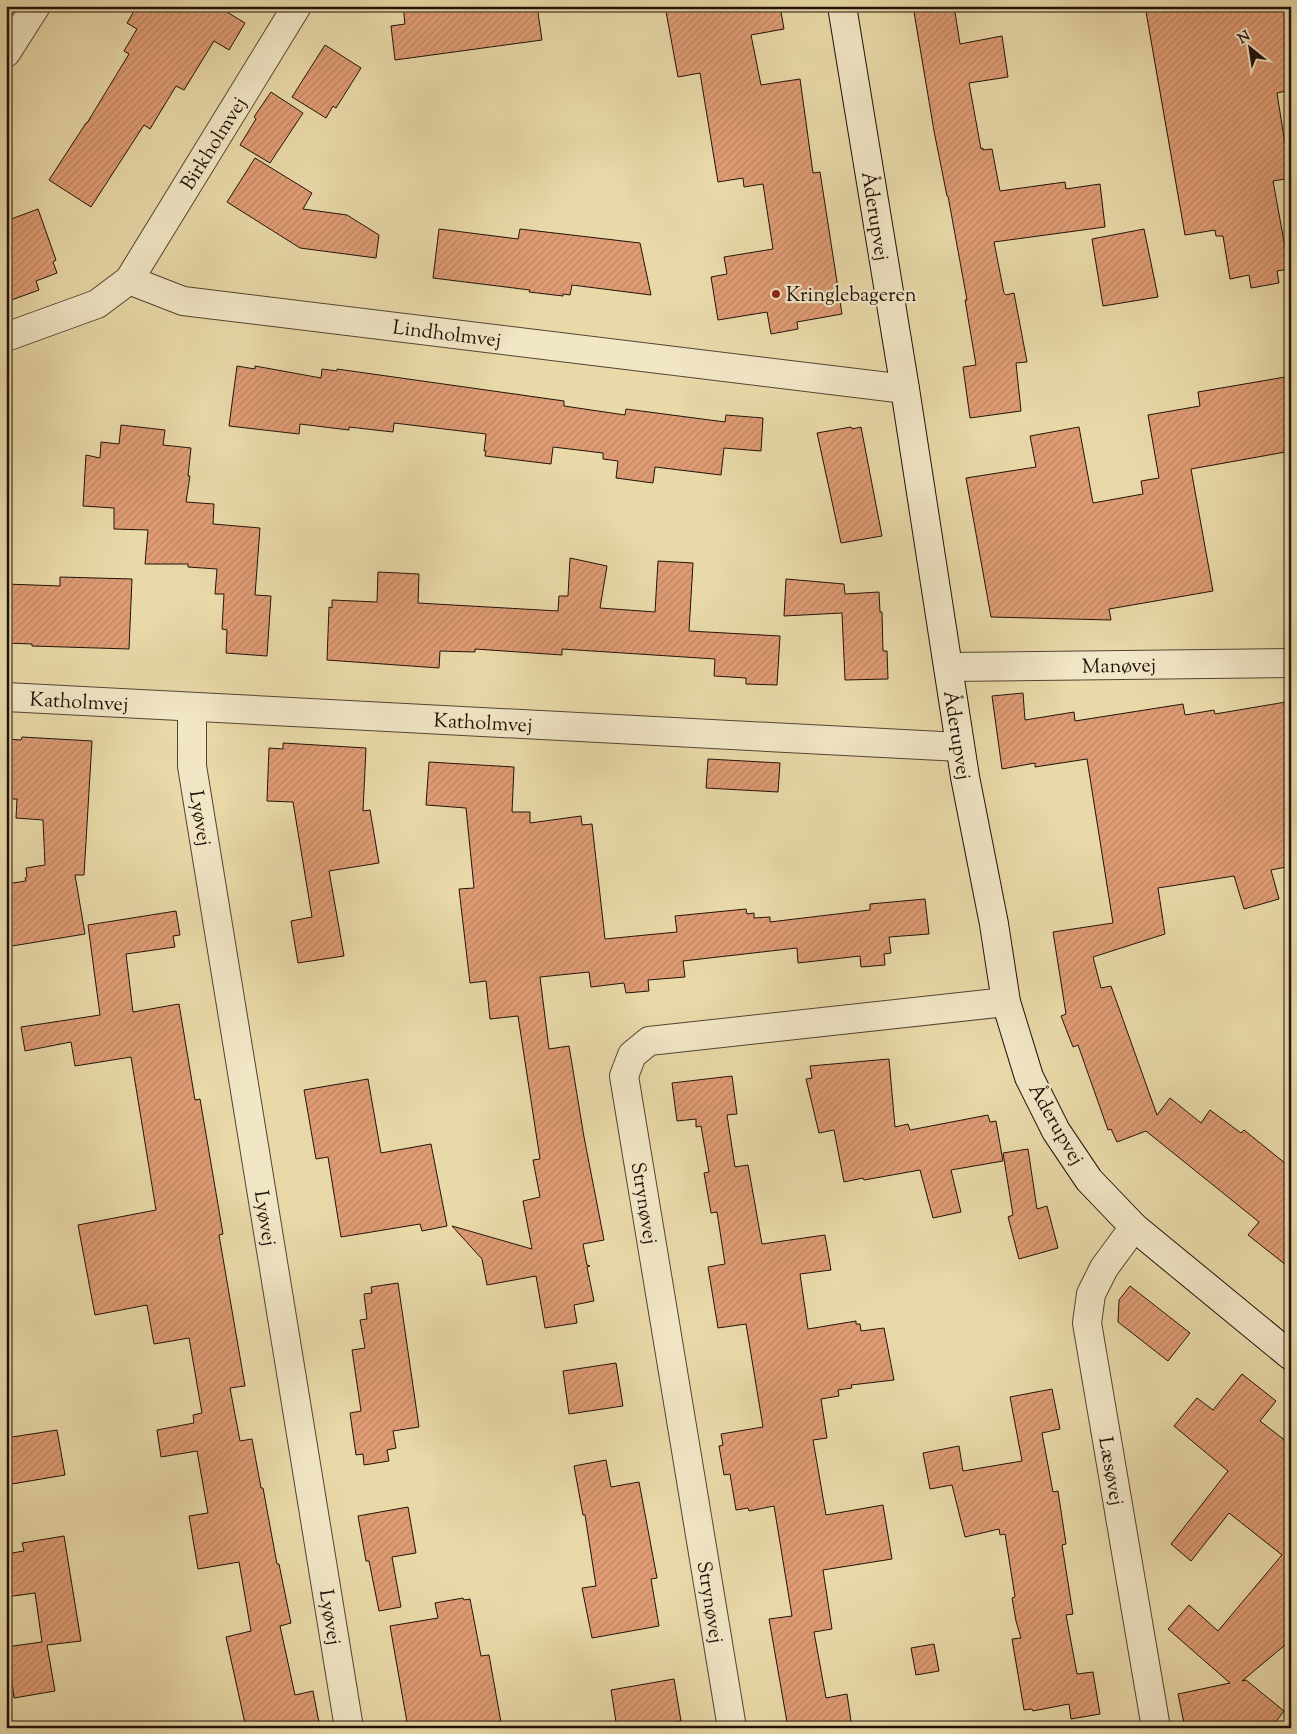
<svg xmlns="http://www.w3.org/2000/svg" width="1297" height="1734" viewBox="0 0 1297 1734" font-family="'Sorts Mill Goudy',serif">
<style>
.building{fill:url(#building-hatch);stroke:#21120a}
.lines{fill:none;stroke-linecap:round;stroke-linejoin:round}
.street-casing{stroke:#534432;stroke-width:30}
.secondary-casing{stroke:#21120a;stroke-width:30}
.street{stroke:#f1e6c6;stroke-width:28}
.secondary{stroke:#f1e6c6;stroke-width:28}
.poi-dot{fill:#8f2418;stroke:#f1e6c6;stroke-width:2}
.labels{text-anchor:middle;stroke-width:4.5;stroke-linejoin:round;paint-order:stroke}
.street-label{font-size:20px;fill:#21120a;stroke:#f1e6c6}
.poi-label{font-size:20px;fill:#21120a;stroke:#f1e6c6;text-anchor:start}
</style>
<defs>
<pattern id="building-hatch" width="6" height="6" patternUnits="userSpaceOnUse" patternTransform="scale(1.25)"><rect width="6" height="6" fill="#df9c74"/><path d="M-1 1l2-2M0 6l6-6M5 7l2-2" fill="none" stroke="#bf8563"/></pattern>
</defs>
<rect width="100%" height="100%" fill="#e9d9a8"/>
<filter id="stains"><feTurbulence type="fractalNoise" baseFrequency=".004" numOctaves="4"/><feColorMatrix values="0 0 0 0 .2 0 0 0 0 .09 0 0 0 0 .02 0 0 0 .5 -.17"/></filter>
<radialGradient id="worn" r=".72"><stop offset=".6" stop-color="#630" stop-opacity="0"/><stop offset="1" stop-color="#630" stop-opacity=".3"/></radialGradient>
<g class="building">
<path d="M137 6H217L245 23 229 50 214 41 184 90 176 86 150 129 144 125 91 207 49 180 86 123H87L129 54 124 51 137 29 127 23Z"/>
<path d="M403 6H537L542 40 395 60 391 26 405 24Z"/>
<path d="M665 6H780L784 29 751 35 761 85 800 79 813 173 820 172 842 314 797 322 798 329 771 334 767 312 718 320 711 277 727 274 724 257 773 249 763 184 744 187 743 178 718 182 700 73 678 77Z"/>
<path d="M913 6H954L960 44 1002 36 1008 77 969 83 981 149 983 148V150L992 149 1000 191 1065 182 1066 189 1100 184 1105 227 994 242 1004 293 1006 295 1014 293 1027 362 1016 363 1021 411 970 418 963 367 976 365 965 300H967L948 196H947L934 131Z"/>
<path d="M1145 6H1291V90L1277 93 1285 144 1291 143V178L1273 181 1289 269 1277 271 1279 283 1251 288 1249 275 1230 279 1223 236H1216L1215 230 1185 235Z"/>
<path d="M325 45 361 68 336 108 333 106 326 118 292 97Z"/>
<path d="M271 92 303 113 270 163 240 145 256 119 254 117Z"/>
<path d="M255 158 312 193 303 209 347 215 379 235 376 258 300 248 227 202Z"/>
<path d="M38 209 56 260 53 262 57 273 36 281 39 290 6 302V221Z"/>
<path d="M439 229 518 239 520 229 640 243 651 295 572 285 570 295 563 294V296L529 292 530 290 433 278Z"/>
<path d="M1144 229 1158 297 1103 306 1092 239Z"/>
<path d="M237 366 255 369V366L321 378 322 369 337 371V369L564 401V406L625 415 626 409 725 422 726 415 763 418 761 451 724 448 721 475 655 467 653 483 616 478 618 461 603 459V453L553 447 551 464 485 456 486 451H484L486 434 394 423 393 432 349 427V430L300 424 299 434 229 426Z"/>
<path d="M1291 376V451L1191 469 1213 591 1109 609 1111 620 991 617 966 478 1036 467 1030 436 1079 427 1093 503 1143 494 1141 481 1159 478 1148 415 1200 406 1198 392Z"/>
<path d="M121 425 165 430 163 445 191 448 188 476H190L186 502 214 504 213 524 260 528 255 595 271 596 267 656 226 653 227 630 222 629 224 594H215L217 569 188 567V564H145L148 530 114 529V508L83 506 86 455 100 458 101 442 119 444Z"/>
<path d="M851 427 852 429 861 427 882 536 841 543 817 433Z"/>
<path d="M570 558 607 566 600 608 655 612 658 561 693 563 689 631 780 636 777 685 746 684V678L714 676 715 659 562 649V655L475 649V652L440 651 439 668 327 660 329 607 332 608V600L377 602 378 572 419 574 418 603 558 611 559 596H568Z"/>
<path d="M60 577 132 579 129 649 32 646V644L6 643V584L60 586Z"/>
<path d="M786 579 844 584 845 594 879 592 880 612H882L883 651H887L888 679 845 680 842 613 784 616Z"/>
<path d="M1023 693 1025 720 1074 712 1075 721 1183 704 1185 715 1214 710 1215 714 1286 702 1291 731V866L1271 870 1279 899 1244 909 1234 876 1158 888 1165 934 1093 957 1101 988 1111 986 1157 1115 1170 1098 1201 1123 1210 1110 1241 1133 1244 1130 1291 1168V1269L1248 1235 1259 1222 1146 1131 1117 1142 1111 1129 1108 1130 1078 1045 1073 1047 1061 1016 1066 1014 1053 932 1113 923 1087 759 1035 767V763L1002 769 992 696Z"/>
<path d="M22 737 92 741 84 875H75L85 934 6 947V884L26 881 25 878 27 877 26 868 45 865 43 820 16 818 17 799H10L11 773H6V739L21 740Z"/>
<path d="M283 743 366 748 363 811 370 810 379 863 329 871 344 956 298 963 291 921 312 917 293 802 267 801 269 748 283 749Z"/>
<path d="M708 759 780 763 778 792 706 788Z"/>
<path d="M429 762 514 767 512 812H530V823L581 816 582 825 592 824 605 939 677 932 675 916 746 909 747 914 754 913V918L770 917V922L870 910V904L925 899 929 934 889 937 891 953 884 954 885 965 861 967 860 956 798 963 797 948 683 961 685 977 648 980 649 991 626 993 624 983 591 987 589 972 540 977 549 1049 569 1046 584 1137 604 1240 583 1244 587 1265 590 1266 587 1267 594 1301 574 1305 577 1323 545 1328 536 1276 487 1285 482 1259 452 1226 532 1249 523 1201 540 1197 533 1160 540 1159 518 1016 490 1019 486 981 470 983 459 889 474 888 466 808 426 805Z"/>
<path d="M176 911 180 935 173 936 175 947 126 954 133 1012 179 1004 195 1100 200 1099 223 1234 219 1235 245 1386 230 1388 240 1441 252 1439 261 1488H263L277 1564H279L291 1623 280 1626 295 1695 313 1691 320 1728H246L226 1637 251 1631 239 1562 198 1569 189 1516 208 1513 197 1451 161 1457 157 1430 194 1423 193 1415 202 1413 189 1338 154 1344 147 1305 95 1315 78 1225 156 1210 131 1057 75 1066 71 1042 25 1051 21 1027 100 1015 88 925Z"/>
<path d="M889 1059 895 1127 908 1124 910 1130 988 1115 990 1122 996 1121 1003 1161 951 1170 961 1212 933 1218 920 1170 864 1180 863 1178 844 1182 834 1130 819 1133 806 1079 812 1078 810 1066Z"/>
<path d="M732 1076 737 1114 727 1115 735 1167 748 1165 762 1244 825 1235 831 1270 800 1274 808 1329 856 1321V1324H860L861 1331 884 1328 894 1380 851 1385 852 1388 838 1390 839 1396 821 1399 827 1438 813 1440 826 1515 883 1505 892 1559 823 1570 832 1629 814 1632 826 1698 847 1694 852 1728H788L769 1619 792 1616 774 1506 749 1511 748 1508 736 1510 730 1474 724 1475 719 1446 723 1445 721 1434 763 1427 746 1324 718 1328 708 1267 725 1264 717 1212 711 1213 704 1173 709 1172 701 1126 696 1127V1119L677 1121 672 1083Z"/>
<path d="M368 1079 381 1153 431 1144 447 1226 422 1231 420 1224 341 1237 328 1157 316 1159 304 1090Z"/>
<path d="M1028 1149 1037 1209 1047 1206 1058 1248 1019 1259 1008 1217 1013 1215 1003 1153Z"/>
<path d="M398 1283 419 1427 393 1431 396 1448 387 1450 389 1461 364 1465 363 1454 356 1455 350 1413 361 1411 352 1350 365 1348 360 1320 367 1319 364 1294 372 1293 371 1287Z"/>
<path d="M1130 1286 1190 1333 1168 1361 1118 1322 1119 1300Z"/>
<path d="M616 1363 623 1406 569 1414 563 1371Z"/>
<path d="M1242 1374 1276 1401 1260 1421 1291 1445V1640L1242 1681 1246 1680 1284 1711 1271 1728H1245L1238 1722 1209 1728H1185L1178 1694 1230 1683 1168 1629 1189 1605 1218 1631 1282 1555 1229 1513 1191 1561 1171 1544 1228 1471 1174 1426 1197 1398 1213 1410Z"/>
<path d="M1052 1389 1060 1429 1042 1433 1053 1492 1058 1491 1066 1544 1062 1545 1073 1614 1066 1615 1077 1674 1093 1672 1100 1714 1071 1719 1069 1704 1033 1711 1032 1709 1024 1710 1012 1639 1021 1638 1016 1621 1012 1598 1015 1597 1005 1534 1000 1535 999 1529 965 1537 952 1485 930 1489 923 1453 959 1446 963 1471 1022 1461 1010 1397Z"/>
<path d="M57 1430 65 1475 6 1485V1438Z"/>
<path d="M606 1460 611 1487 639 1482 657 1578 651 1579 659 1626 592 1638 582 1588 596 1586 585 1515H583L574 1466Z"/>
<path d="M408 1507 416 1553 392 1557 401 1607 379 1611 369 1561H366L358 1516Z"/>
<path d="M64 1536 81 1641 47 1645 55 1691 14 1698 11 1675 6 1676V1647L42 1642 35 1593 6 1597V1554L24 1551 22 1543Z"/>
<path d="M463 1598 464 1600 470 1599 481 1656 489 1655 502 1728H408L390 1626 438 1618 435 1603Z"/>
<path d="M934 1644 939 1671 916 1675 911 1648Z"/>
<path d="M674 1679 681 1721 644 1728H617L611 1690Z"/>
</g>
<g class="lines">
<g class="street-casing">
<g id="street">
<path d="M6 53 36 6"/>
<path d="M129 280 297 6"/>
<path d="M6 337 97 304 129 280 183 301 905 389"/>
<path d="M948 667 1291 663"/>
<path d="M6 697 960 747"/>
<path d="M192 707V766L349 1728"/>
<path d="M1134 1227 1104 1268 1091 1294 1087 1323 1156 1728"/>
<path d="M732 1728 624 1076 632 1055 649 1041 1006 1002"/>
</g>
</g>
<g class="secondary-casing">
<path id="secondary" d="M842 6 905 389 965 777 994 924 1006 1002 1029 1077 1056 1131 1089 1180 1134 1227 1291 1356"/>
</g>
<use href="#street" class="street"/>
<use href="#secondary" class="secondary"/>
</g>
<circle class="poi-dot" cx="776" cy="294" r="5"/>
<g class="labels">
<g class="street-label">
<text transform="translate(213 143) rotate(-58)" y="7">Birkholmvej</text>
<text transform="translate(876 216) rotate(81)" y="7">Åderupvej</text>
<text transform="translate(447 333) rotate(7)" y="7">Lindholmvej</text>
<text transform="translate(1119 665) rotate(-1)" y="7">Manøvej</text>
<text transform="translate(79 701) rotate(3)" y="7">Katholmvej</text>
<text transform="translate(483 722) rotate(3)" y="7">Katholmvej</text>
<text transform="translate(958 735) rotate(81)" y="7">Åderupvej</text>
<text transform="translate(201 818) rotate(81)" y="7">Lyøvej</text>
<text transform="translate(1057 1124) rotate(60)" y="7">Åderupvej</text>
<text transform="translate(645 1203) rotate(81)" y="7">Strynøvej</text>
<text transform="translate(266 1218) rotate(81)" y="7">Lyøvej</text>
<text transform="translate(1112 1471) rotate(80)" y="7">Læsøvej</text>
<text transform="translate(711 1602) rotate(81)" y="7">Strynøvej</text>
<text transform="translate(331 1617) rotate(81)" y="7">Lyøvej</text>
</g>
<g class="poi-label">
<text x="786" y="301">Kringlebageren</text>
</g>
</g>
<rect width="1297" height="1734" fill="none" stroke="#e9d9a8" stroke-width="25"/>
<rect x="8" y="8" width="1282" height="1719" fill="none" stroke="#21120a" stroke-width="2.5"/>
<rect x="12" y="12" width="1272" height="1709" fill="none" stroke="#21120a"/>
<g transform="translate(1250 48) rotate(330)" stroke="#f1e6c6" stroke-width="4" paint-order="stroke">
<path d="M0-4L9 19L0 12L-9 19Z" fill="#21120a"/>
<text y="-8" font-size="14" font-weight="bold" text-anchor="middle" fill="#21120a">N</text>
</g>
<rect width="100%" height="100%" filter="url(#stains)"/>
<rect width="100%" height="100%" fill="url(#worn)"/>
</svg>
